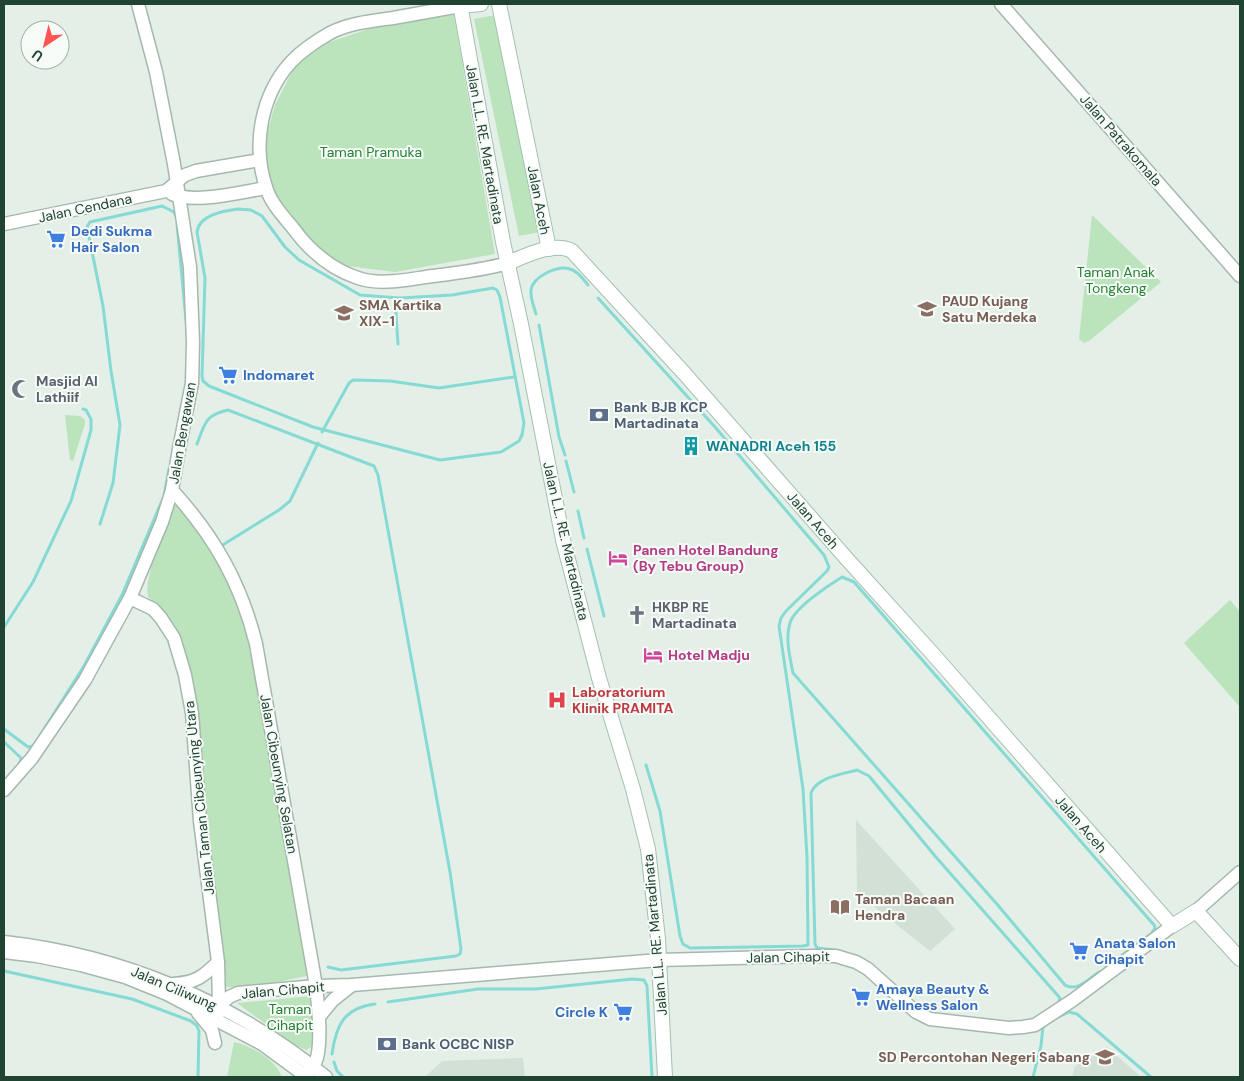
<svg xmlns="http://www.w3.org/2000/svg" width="1244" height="1081" viewBox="0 0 1244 1081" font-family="'DM Sans',sans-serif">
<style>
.built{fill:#d2e0d6}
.green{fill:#bbe3bc}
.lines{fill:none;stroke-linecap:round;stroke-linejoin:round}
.stream{stroke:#86dad4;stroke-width:3}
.tertiary-casing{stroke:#a6b8ae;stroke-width:15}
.secondary-casing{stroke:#a4c0b0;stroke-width:16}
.tertiary{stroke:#fff;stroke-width:12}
.secondary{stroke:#fff;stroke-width:14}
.labels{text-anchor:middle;stroke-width:4;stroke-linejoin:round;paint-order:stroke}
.street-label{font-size:14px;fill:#214432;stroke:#f6fbf7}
.park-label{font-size:14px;fill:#258034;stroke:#f6fbf7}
.shop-label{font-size:14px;font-weight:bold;fill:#366cbe;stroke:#f6fbf7;text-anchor:start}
.education-label{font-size:14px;font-weight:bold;fill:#785e54;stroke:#f6fbf7;text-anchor:start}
.worship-label{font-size:14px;font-weight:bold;fill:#5b616d;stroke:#f6fbf7;text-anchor:start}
.service-label{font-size:14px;font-weight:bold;fill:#4e5e75;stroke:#f6fbf7;text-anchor:start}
.culture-label{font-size:14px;font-weight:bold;fill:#0d838f;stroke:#f6fbf7;text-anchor:start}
.hotel-label{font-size:14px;font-weight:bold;fill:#b23c85;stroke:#f6fbf7;text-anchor:start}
.health-label{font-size:14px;font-weight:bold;fill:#be3a42;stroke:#f6fbf7;text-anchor:start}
</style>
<rect width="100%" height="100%" fill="#e4efe8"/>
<g class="built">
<path d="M856 820 955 929 930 951 857 893Z"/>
<path d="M1107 1047 1141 1077H1072L1075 1066Z"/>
<path d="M523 1058 525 1077H425L442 1061Z"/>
</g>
<g class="green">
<path d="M454 15 495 254 395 272 339 265 313 247 262 185V151L275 105 294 68 310 54 329 42 381 25Z"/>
<path d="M496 15 540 232 519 236 474 19Z"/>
<path d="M1092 215 1161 282 1089 341 1084 343 1079 339Z"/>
<path d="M65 415 80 416 85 420V424L73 461 70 460Z"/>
<path d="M175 505 182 506 216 554 243 614 311 975C290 979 237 993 219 985L206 854 197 720 164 613C161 609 149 599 148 596 143 584 165 523 170 508Z"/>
<path d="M1230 600 1240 612V707L1184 643Z"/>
<path d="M312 996V1042L311 1047 306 1050 293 1044 237 1003Z"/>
<path d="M234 1042C253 1047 274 1058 282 1077H227Z"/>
</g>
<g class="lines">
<g class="stream">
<path d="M238 209 251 210 262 216 285 247 299 260 360 295 400 298 452 295 493 288 497 290 500 297 524 423 522 435 519 441 501 452 440 460 313 427 209 386 203 381 202 376 205 278 197 232C199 215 223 211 238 209Z"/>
<path d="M177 224 186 320"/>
<path d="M395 298 398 344"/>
<path d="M598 298 715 427 824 555 829 567 827 571 786 611 781 618 779 626 803 789 807 857 808 945 803 946 690 948 683 944 680 936 660 811 646 765"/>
<path d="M536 314C534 307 530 297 531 290 533 276 558 265 570 269 578 271 584 280 588 285"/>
<path d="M539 325 559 437 565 455"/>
<path d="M322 432 349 383 353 380 390 381 439 388 514 377"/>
<path d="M197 444C205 423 205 415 228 410L374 466 378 475 450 872 461 949 460 954 456 956 341 970 328 967"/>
<path d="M566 461 574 492"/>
<path d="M578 511 584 538"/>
<path d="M100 524 113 483 120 425 111 371 103 306 87 227 90 222 162 206 174 212 177 218"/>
<path d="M221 546 279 510 290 501 318 443"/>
<path d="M587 549 604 616"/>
<path d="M4 627 33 582 71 501 91 430V419L86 410 83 409"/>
<path d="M4 729 28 747 33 746"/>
<path d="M41 734 84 666 122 595 164 496 169 469"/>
<path d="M4 742 21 758 20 763"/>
<path d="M834 950 817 948 815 944 811 793C817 777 843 774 857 770L869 776 935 856 1060 998 1058 1004"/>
<path d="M4 971 132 999 191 1021 197 1026 199 1031 198 1077"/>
<path d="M1099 972C1089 979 1077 992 1065 985L996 903 793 673C790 658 785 638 790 623 794 608 829 585 842 577L854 582 1154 925 1155 928 1151 934 1106 967"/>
<path d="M388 1002 478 989H536L632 979 644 980 647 986 652 1077"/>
<path d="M1054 1019 1069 1012 1077 1014 1151 1077"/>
<path d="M332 1054C336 1025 344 1008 375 1004"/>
<path d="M334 1062 337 1071 343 1077"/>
<path d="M1033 1077 1041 1046 1043 1026 1045 1025"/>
</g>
<g class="tertiary-casing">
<g id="tertiary">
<path d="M1001 4 1240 276"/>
<path d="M460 6C438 10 415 14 393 18 372 21 349 23 330 33 316 41 302 50 291 62 261 95 252 145 266 187 270 202 283 216 293 228 309 250 331 269 358 278 381 286 409 279 433 276 458 273 483 270 508 263"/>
<path d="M172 194C195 204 241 192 266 188"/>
<path d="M4 224 166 191 185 175 196 171 260 160"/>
<path d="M172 490C214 536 241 583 256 644L316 986C318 1004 323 1047 315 1063 313 1067 309 1072 306 1076"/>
<path d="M130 598 153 609 161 618 174 638 185 675 192 713 200 821 218 962 219 1006 217 1020"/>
<path d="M4 790 32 758 85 680 130 598 162 522 172 490 179 449 192 383 193 342 190 267 174 164 156 72 138 4"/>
<path d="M1196 911 1240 872"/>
<path d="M4 942C122 955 234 1002 326 1077"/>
<path d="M4 952 37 956 81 965 125 977 167 994 262 1044 307 1077"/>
<path d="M173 984C195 983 203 977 218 962"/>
<path d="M219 1006 229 997 238 993 316 986 352 985 659 960 813 956H836L856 962 868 969 916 1012 930 1019 1009 1028 1023 1027 1035 1025 1073 1000 1172 926"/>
<path d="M198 1013 212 1030 215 1043"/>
<path d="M319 1017 333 1000 352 985"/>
</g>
</g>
<g class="secondary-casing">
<g id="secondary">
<path d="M460 4 503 242 521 324 563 540 599 678 633 789 648 849 658 939 665 1077"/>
<path d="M499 4 549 249"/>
<path d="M460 6 481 4"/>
<path d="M508 263C525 256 554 241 572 251L684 373 847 559 932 653 1172 926 1196 911 1240 959"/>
</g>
</g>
<use href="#tertiary" class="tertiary"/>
<use href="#secondary" class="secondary"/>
</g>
<defs>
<g id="supermarket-bare" transform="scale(1.5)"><path d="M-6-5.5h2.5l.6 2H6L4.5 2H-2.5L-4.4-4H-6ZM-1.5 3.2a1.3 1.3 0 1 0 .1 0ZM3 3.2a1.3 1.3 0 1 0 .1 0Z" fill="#3f7fe0" stroke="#f6fbf7" stroke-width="2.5" paint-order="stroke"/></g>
<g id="school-bare" transform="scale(1.5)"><path d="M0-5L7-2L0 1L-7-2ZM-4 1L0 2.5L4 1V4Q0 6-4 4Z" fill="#8d6e63" stroke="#f6fbf7" stroke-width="2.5" paint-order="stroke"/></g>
<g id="mosque-bare" transform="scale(1.5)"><path d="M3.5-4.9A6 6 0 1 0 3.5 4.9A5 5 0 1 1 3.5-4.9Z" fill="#6b7280" stroke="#f6fbf7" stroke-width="2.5" paint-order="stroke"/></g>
<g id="bank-bare" transform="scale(1.5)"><path d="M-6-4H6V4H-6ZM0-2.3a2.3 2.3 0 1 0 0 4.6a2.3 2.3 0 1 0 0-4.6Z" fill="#5c6f8a" stroke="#f6fbf7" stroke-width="2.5" paint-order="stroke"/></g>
<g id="building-bare" transform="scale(1.5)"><path d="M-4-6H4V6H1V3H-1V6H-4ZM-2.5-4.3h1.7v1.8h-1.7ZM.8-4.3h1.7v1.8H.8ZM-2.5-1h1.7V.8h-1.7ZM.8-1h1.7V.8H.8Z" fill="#0f9aa8" stroke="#f6fbf7" stroke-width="2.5" paint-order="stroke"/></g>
<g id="hotel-bare" transform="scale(1.5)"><path d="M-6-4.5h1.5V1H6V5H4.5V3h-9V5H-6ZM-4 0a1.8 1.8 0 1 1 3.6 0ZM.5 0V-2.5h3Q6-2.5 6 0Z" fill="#d1479c" stroke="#f6fbf7" stroke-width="2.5" paint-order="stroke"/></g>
<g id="church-bare" transform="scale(1.5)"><path d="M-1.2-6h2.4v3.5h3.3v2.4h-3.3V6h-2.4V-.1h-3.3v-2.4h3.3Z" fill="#6b7280" stroke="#f6fbf7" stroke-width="2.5" paint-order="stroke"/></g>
<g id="hospital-bare" transform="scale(1.5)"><path d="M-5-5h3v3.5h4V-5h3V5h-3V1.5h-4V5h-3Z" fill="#e0444e" stroke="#f6fbf7" stroke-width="2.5" paint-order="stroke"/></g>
<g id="library-bare" transform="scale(1.5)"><path d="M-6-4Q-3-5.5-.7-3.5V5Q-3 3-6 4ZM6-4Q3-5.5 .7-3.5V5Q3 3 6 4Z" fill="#8d6e63" stroke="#f6fbf7" stroke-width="2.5" paint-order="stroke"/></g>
</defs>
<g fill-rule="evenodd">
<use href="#supermarket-bare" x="56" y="239"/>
<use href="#school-bare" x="927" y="309"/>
<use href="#school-bare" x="344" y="313"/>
<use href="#supermarket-bare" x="228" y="375"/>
<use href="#mosque-bare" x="21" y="389"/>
<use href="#bank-bare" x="599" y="415"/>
<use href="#building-bare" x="691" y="446"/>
<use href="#hotel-bare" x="618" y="558"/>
<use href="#church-bare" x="637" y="615"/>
<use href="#hotel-bare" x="653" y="655"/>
<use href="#hospital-bare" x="557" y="700"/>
<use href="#library-bare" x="840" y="907"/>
<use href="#supermarket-bare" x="1079" y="951"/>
<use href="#supermarket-bare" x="861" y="997"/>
<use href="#supermarket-bare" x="623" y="1012"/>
<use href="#bank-bare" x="387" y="1044"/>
<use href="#school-bare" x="1105" y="1057"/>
</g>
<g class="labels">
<g class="street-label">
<text transform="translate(1121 140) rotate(49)" y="5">Jalan Patrakomala</text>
<text transform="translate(485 144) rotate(80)" y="5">Jalan L.L. RE. Martadinata</text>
<text transform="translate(539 200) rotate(79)" y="5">Jalan Aceh</text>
<text transform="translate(85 208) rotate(-12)" y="5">Jalan Cendana</text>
<text transform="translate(182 433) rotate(-80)" y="5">Jalan Bengawan</text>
<text transform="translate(813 520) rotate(49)" y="5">Jalan Aceh</text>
<text transform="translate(566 541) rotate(77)" y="5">Jalan L.L. RE. Martadinata</text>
<text transform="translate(279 774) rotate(80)" y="5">Jalan Cibeunying Selatan</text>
<text transform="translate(199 798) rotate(-96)" y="5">Jalan Taman Cibeunying Utara</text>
<text transform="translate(1081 824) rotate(49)" y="5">Jalan Aceh</text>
<text transform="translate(655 935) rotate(-95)" y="5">Jalan L.L. RE. Martadinata</text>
<text transform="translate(788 957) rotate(-1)" y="5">Jalan Cihapit</text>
<text transform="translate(174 988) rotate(23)" y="5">Jalan Ciliwung</text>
<text transform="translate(283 990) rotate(-5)" y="5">Jalan Cihapit</text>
</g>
<g class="park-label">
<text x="371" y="157">Taman Pramuka</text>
<text x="1116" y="277">Taman Anak<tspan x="1116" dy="16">Tongkeng</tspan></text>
<text x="290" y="1014">Taman<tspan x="290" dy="16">Cihapit</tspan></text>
</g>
<g class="shop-label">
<text x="71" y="236">Dedi Sukma<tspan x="71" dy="16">Hair Salon</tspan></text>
<text x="243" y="380">Indomaret</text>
<text x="1094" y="948">Anata Salon<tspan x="1094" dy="16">Cihapit</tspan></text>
<text x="876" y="994">Amaya Beauty &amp;<tspan x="876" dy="16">Wellness Salon</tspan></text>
<text x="608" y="1017" text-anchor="end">Circle K</text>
</g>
<g class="education-label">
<text x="942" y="306">PAUD Kujang<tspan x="942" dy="16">Satu Merdeka</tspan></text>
<text x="359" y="310">SMA Kartika<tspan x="359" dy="16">XIX-1</tspan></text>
<text x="855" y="904">Taman Bacaan<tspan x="855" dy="16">Hendra</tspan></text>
<text x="1090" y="1062" text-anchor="end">SD Percontohan Negeri Sabang</text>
</g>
<g class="worship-label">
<text x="36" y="386">Masjid Al<tspan x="36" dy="16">Lathiif</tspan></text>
<text x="652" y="612">HKBP RE<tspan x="652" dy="16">Martadinata</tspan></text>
</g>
<g class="service-label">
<text x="614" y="412">Bank BJB KCP<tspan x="614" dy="16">Martadinata</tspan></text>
<text x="402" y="1049">Bank OCBC NISP</text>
</g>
<g class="culture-label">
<text x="706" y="451">WANADRI Aceh 155</text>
</g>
<g class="hotel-label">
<text x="633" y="555">Panen Hotel Bandung<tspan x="633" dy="16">(By Tebu Group)</tspan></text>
<text x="668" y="660">Hotel Madju</text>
</g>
<g class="health-label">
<text x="572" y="697">Laboratorium<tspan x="572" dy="16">Klinik PRAMITA</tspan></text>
</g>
</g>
<rect width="1244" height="1081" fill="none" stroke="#214432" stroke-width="10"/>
<g transform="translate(45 45) rotate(215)"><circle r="24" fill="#f6fbf7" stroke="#a1b2a8"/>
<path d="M0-4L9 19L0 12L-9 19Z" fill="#ff5553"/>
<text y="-8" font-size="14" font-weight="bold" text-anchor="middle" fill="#214432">U</text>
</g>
</svg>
